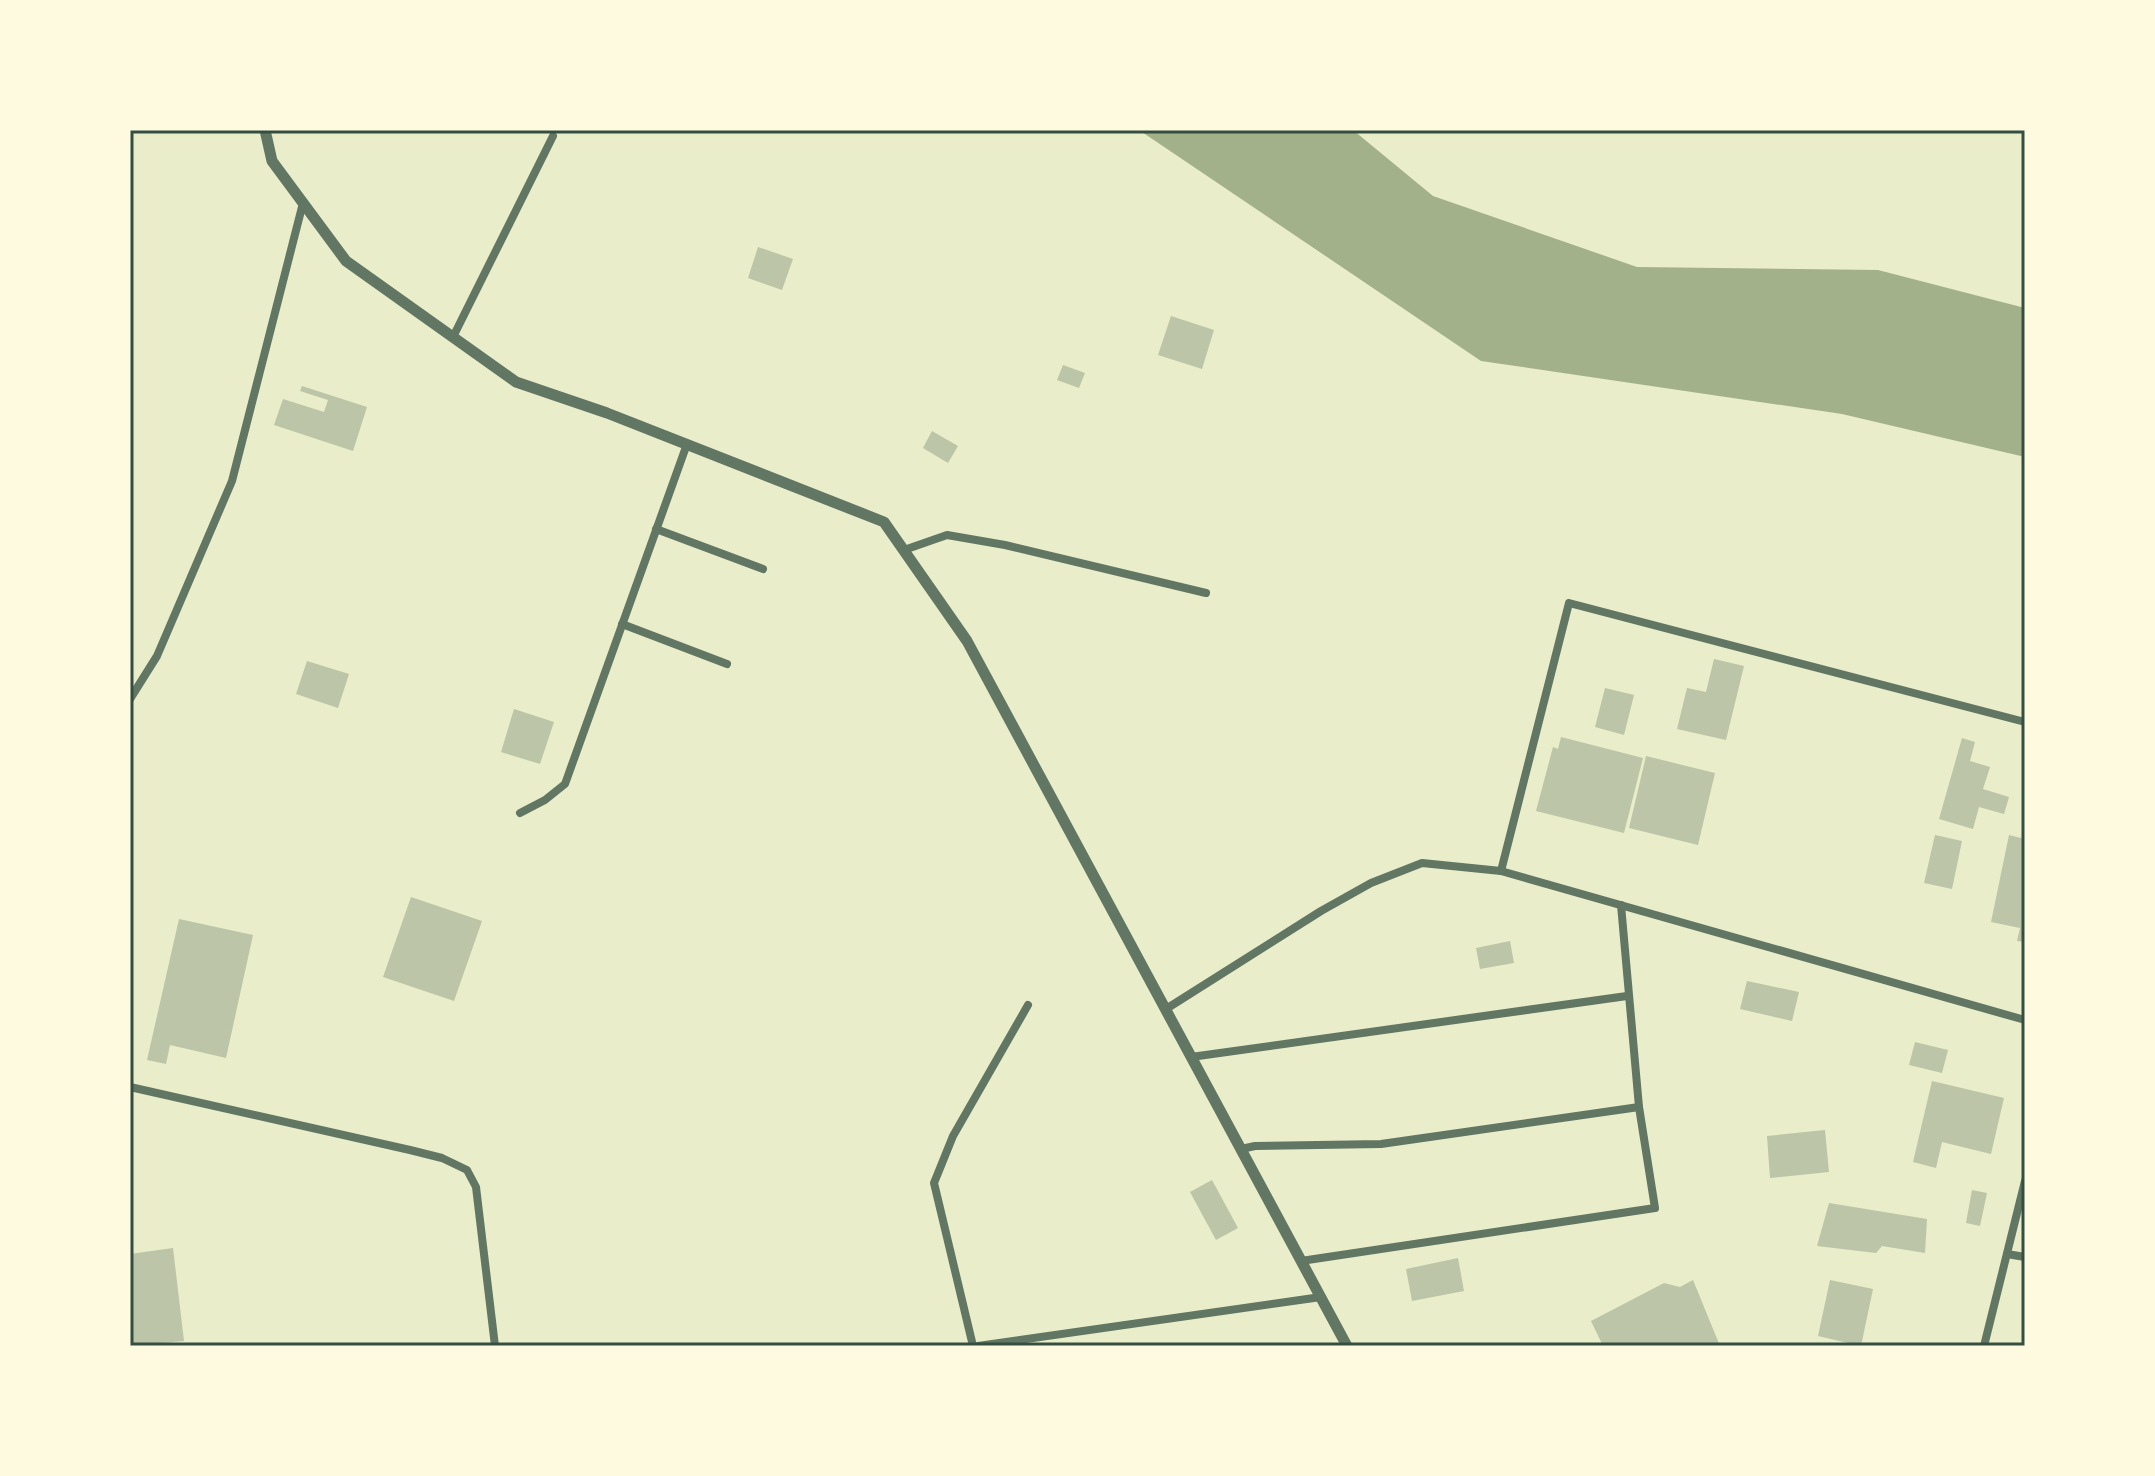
<svg xmlns="http://www.w3.org/2000/svg" width="2155" height="1476" viewBox="0 0 2155 1476" font-family="'Varela Round',sans-serif">
<style>
.water{fill:#a3b18a}
.building{fill:#bcc5a7}
.lines{fill:none;stroke-linecap:round;stroke-linejoin:round}
.minor{stroke:#617663;stroke-width:8}
.tertiary{stroke:#617663;stroke-width:11}
.neatline{fill:none;stroke:#344e41;stroke-width:3}
</style>
<rect width="100%" height="100%" fill="#e9edc9"/>
<path class="water" d="M1139 130H1353L1433 196 1637 267 1878 270 2025 308V457L1842 414 1481 361Z"/>
<g class="building">
<path d="M758 247 793 259 782 290 748 278Z"/>
<path d="M1171 316 1214 330 1202 369 1158 355Z"/>
<path d="M1063 365 1085 373 1079 388 1057 380Z"/>
<path d="M302 386 367 407 353 451 274 425 283 399 324 412 328 400 300 391Z"/>
<path d="M932 431 958 446 948 463 923 448Z"/>
<path d="M1714 659 1744 666 1726 740 1677 729 1687 688 1706 692Z"/>
<path d="M307 661 349 674 338 708 296 694Z"/>
<path d="M1605 688 1634 695 1624 735 1595 727Z"/>
<path d="M514 709 554 722 540 764 501 752Z"/>
<path d="M1561 737 1643 758 1624 833 1536 811 1553 747 1558 749Z"/>
<path d="M1962 738 1975 742 1970 761 1990 767 1983 789 2009 797 2004 814 1979 807 1973 829 1939 819Z"/>
<path d="M1646 756 1715 773 1698 845 1629 828Z"/>
<path d="M1935 835 1962 841 1952 889 1924 883Z"/>
<path d="M2009 835 2025 839V942L2017 941 2020 928 1991 922Z"/>
<path d="M411 897 482 921 454 1001 383 977Z"/>
<path d="M179 919 253 935 226 1058 170 1045 166 1064 147 1060Z"/>
<path d="M1510 941 1514 963 1480 969 1476 948Z"/>
<path d="M1747 981 1799 992 1792 1021 1740 1009Z"/>
<path d="M1915 1042 1948 1050 1942 1073 1909 1065Z"/>
<path d="M1932 1081 2004 1098 1991 1154 1942 1142 1936 1168 1913 1162Z"/>
<path d="M1825 1130 1829 1172 1770 1178 1767 1136Z"/>
<path d="M1212 1180 1238 1228 1216 1240 1190 1192Z"/>
<path d="M1972 1190 1987 1193 1980 1226 1966 1223Z"/>
<path d="M1829 1203 1927 1219 1925 1253 1882 1246 1876 1253 1817 1246Z"/>
<path d="M173 1248 184 1341 130 1346V1254Z"/>
<path d="M1458 1258 1464 1291 1412 1301 1406 1269Z"/>
<path d="M1693 1280 1720 1346H1603L1591 1321 1664 1283 1680 1287Z"/>
<path d="M1830 1280 1873 1289 1861 1346 1818 1336Z"/>
</g>
<g class="lines">
<g class="minor">
<path d="M453 337 553 136"/>
<path d="M656 529 763 569"/>
<path d="M904 550 947 535 1005 545 1206 593"/>
<path d="M622 624 727 664"/>
<path d="M130 699 157 656 232 481 303 203"/>
<path d="M520 813 545 800 565 784 687 444"/>
<path d="M1501 871 2025 1020"/>
<path d="M1166 1009 1321 911 1371 883 1422 863 1501 871 1569 603 2025 722"/>
<path d="M1191 1057 1627 996"/>
<path d="M130 1087 410 1150 442 1158 467 1170 476 1187 495 1346"/>
<path d="M1241 1149 1255 1146 1381 1144 1639 1107"/>
<path d="M2007 1254 2025 1257"/>
<path d="M1301 1261 1655 1208 1639 1107 1621 905"/>
<path d="M973 1346 934 1183 953 1136 1028 1005"/>
<path d="M978 1346 1321 1297"/>
<path d="M1984 1346 2025 1181"/>
</g>
<path class="tertiary" d="M265 130 272 161 346 261 516 382 607 413 884 522 967 641 1347 1346"/>
</g>
<rect width="2155" height="1476" fill="none" stroke="#fefae0" stroke-width="264"/>
<rect x="132" y="132" width="1891" height="1212" class="neatline"/>
</svg>
